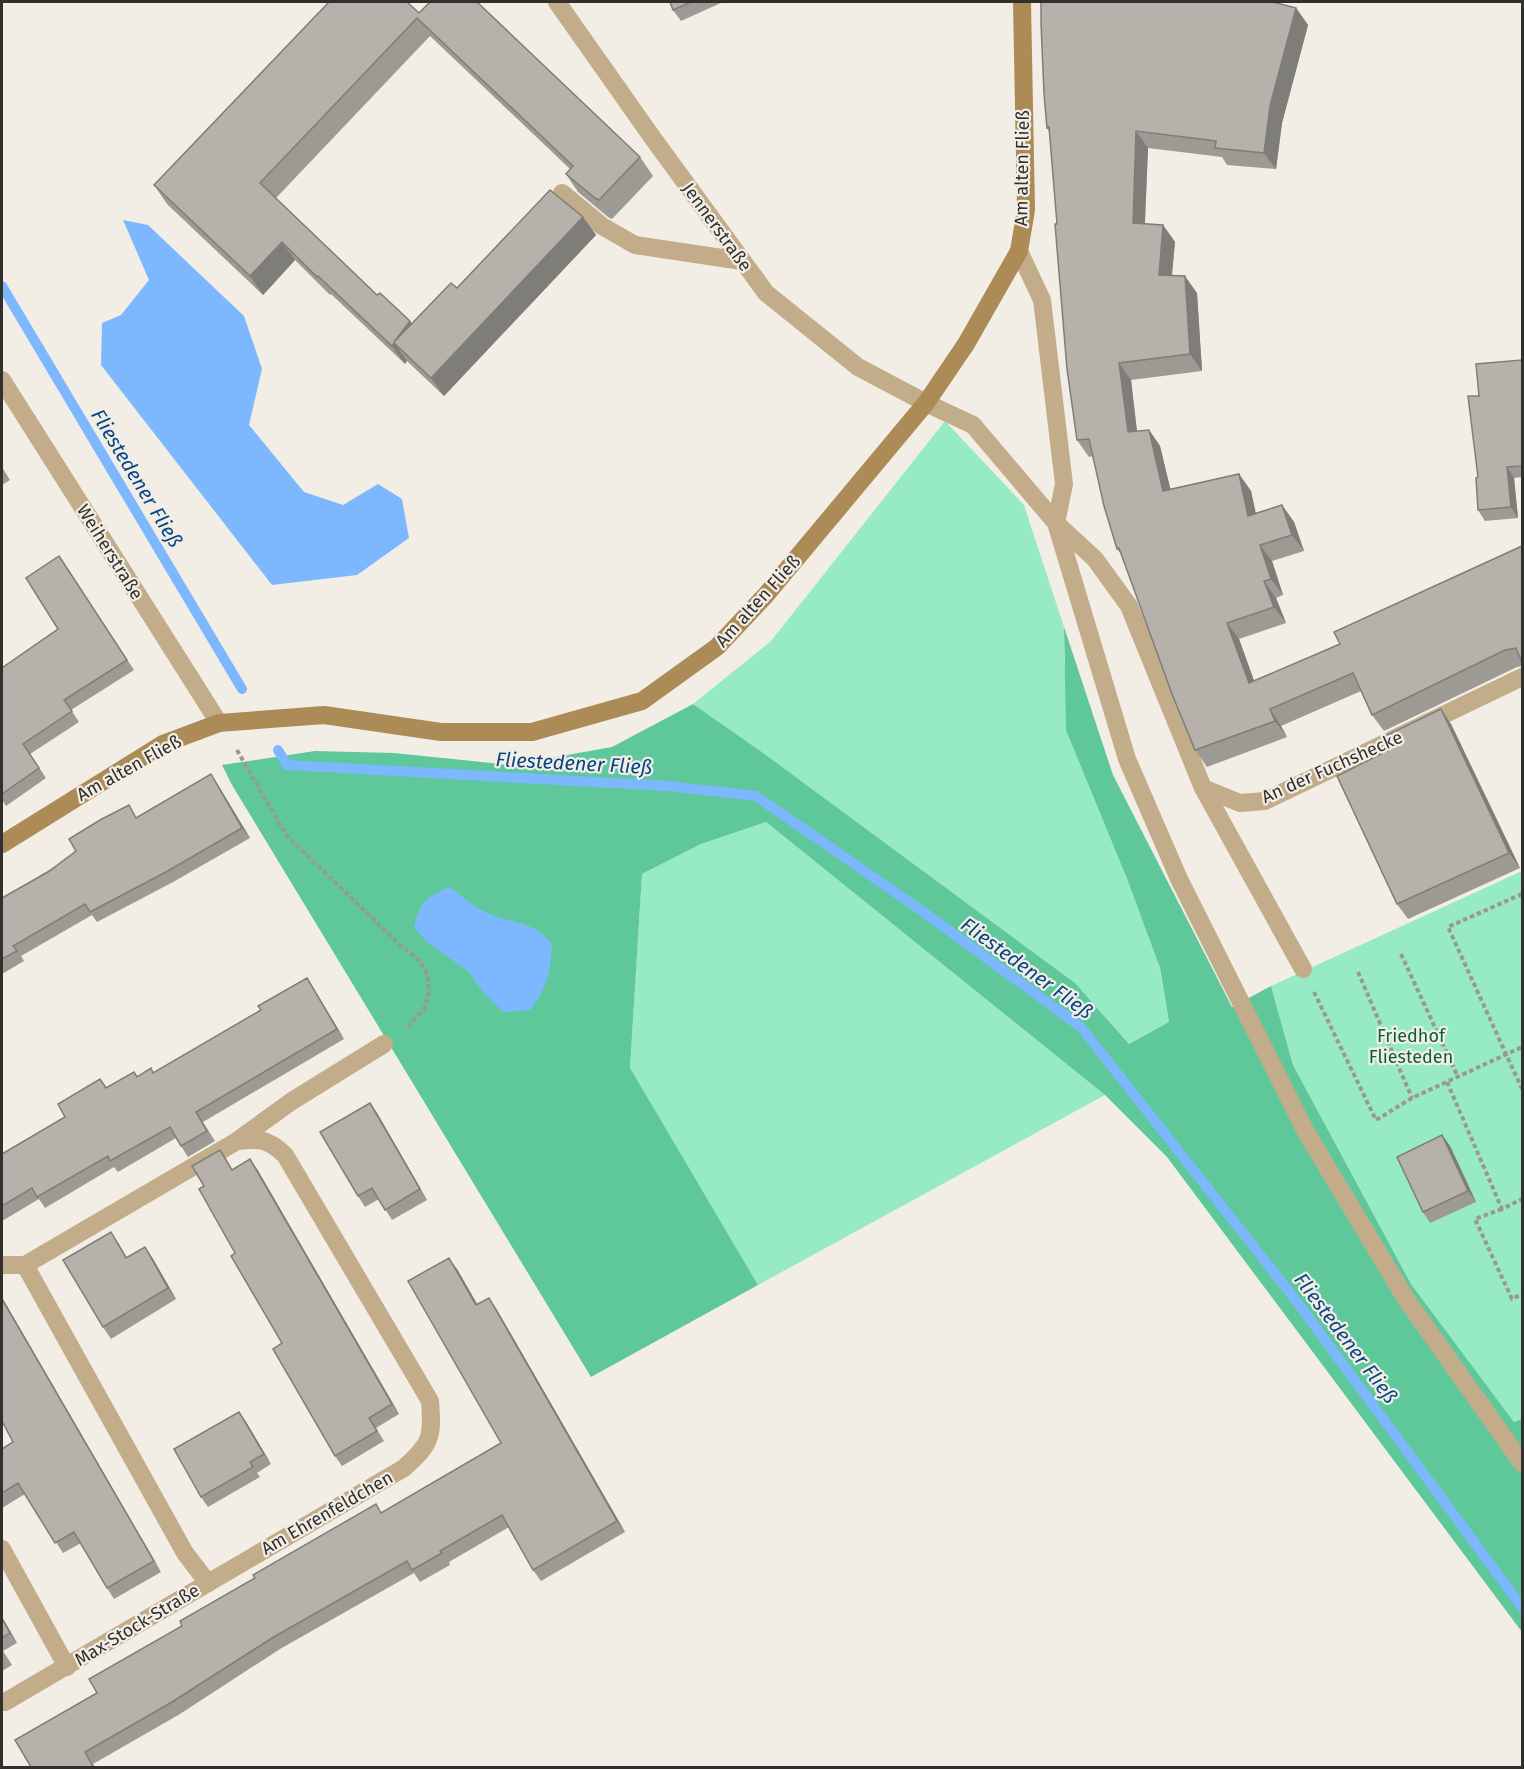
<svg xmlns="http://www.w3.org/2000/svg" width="1524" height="1769" viewBox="0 0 1524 1769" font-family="'Fira Sans',sans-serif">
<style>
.green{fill:#97ebc4}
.forest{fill:#5ec89a}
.water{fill:#7db8ff}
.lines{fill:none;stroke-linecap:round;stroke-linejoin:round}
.stream{stroke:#7db8ff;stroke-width:10}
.path{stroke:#9b9892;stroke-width:4;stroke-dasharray:4.5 3;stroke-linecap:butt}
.lane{stroke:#c3ac8a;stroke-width:18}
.street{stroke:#c3ac8a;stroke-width:18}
.secondary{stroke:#ac8b56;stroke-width:18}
.wall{fill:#9d9993}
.shaded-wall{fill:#7f7d78}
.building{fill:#b6b2ab;stroke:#7f7d78;stroke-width:1.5}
.labels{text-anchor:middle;stroke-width:4.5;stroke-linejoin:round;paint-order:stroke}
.street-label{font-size:18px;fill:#32302d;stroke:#f2eee6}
.park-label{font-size:18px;fill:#075e41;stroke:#f2eee6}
.water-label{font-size:20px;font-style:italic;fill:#064684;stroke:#f2eee6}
</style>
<rect width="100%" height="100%" fill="#f2eee6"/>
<g class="green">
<path d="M945 421 1024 505 1064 627V663L1126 876 1159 965 1169 1022 1129 1044 1075 983 766 755 693 704 771 641Z"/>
<path d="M766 822 1105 1095 758 1285 630 1069 642 874 701 844Z"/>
<path d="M1522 871V1419L1514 1422 1411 1284 1293 1065 1271 986Z"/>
</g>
<path class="forest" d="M1064 627 1113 775 1232 1007 1271 986 1293 1065 1411 1284 1514 1422 1522 1419V1632L1167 1157 1105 1095 766 822 701 844 642 874 630 1068 758 1285 591 1377 232 785 222 765 315 751 394 753 511 765 612 747 693 704 766 755 1075 983 1129 1044 1169 1022 1160 968 1126 876 1066 730Z"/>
<g class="water">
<path d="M123 220 148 225 244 316 262 369 249 425 304 492 343 505 378 484 402 499 409 538 357 575 272 585 101 365 102 323 121 315 149 280Z"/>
<path d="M449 887C461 894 472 906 485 912 510 924 534 920 552 944 551 972 547 988 530 1010L503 1012 483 992 469 972 427 942 414 927C421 901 425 898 449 887Z"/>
</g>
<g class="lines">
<g class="stream">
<path d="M2 286 242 689"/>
<path d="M278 750 287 765 668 786 756 796 925 913 1081 1027 1294 1298 1522 1607"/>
</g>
<g class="path">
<path d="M237 750 286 835 398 943 419 960 428 975 429 992 424 1009 407 1028"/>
<path d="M1522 894 1448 927 1522 1089"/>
<path d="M1401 954 1458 1077"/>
<path d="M1358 972 1412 1098"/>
<path d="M1314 992 1376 1120 1412 1098 1522 1047"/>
<path d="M1447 1082 1502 1209 1522 1199"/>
<path d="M1502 1209 1475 1219 1512 1299 1522 1294"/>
</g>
<g class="lane">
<path d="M562 193 602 226 635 245 742 261"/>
<path d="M1056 523 1127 759 1179 879 1306 1132 1406 1299 1522 1463"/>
<path d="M1203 788 1240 803 1265 801 1522 677"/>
</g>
<g class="street">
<path d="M557 2 652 137 766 293 858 367 926 403 973 425 1056 523 1095 559 1129 606 1203 788 1303 969"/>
<path d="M1019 251 1042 300 1064 484 1056 523"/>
<path d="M2 380 219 723"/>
<path d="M238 1140 292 1101 384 1044"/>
<path d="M2 1265H25L237 1141C260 1139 267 1138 285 1155L430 1401C433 1437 431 1444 404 1468L208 1583 185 1553 25 1265"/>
<path d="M2 1549 67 1667"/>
<path d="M5 1702 208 1583"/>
</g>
<path class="secondary" d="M2 844 163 744 219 723 324 715 441 732H532L642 701 717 647 765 596 926 403 966 344 1019 251 1026 210 1022 2"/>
</g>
<g class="wall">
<path d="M670 2H723L681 21 673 10Z"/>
<path d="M1296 8 1308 25 1282 123 1276 169 1227 165 1222 157 1148 148 1145 224 1163 225 1175 242 1172 276 1197 293 1202 371 1131 380 1137 431 1149 430 1160 446 1170 489 1239 474 1251 491 1255 513 1282 505 1294 522 1304 551 1272 561 1283 595 1276 598 1286 623 1239 639 1254 681 1340 644 1522 546V666L1517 667 1384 731 1372 715 1361 691 1281 726 1287 737 1207 767 1195 750 1121 554 1117 549 1093 456 1089 457 1077 440 1049 131 1047 128Z"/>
<path d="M419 13 640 157 653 176 612 219 608 217 578 192 566 174 570 169 430 36 276 198 377 295 410 321 412 324 457 288 583 217 596 235 444 396 407 361 405 364 331 294 330 295 295 260 263 295 167 204 154 185Z"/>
<path d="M1522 360V477L1514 478 1518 518 1485 521 1478 510 1479 396Z"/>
<path d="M2 467 10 480 2 485Z"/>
<path d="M66 567 134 670 71 710 79 722 30 754 46 778 6 806 2 800V668L58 629Z"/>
<path d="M1451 724 1520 868 1408 919 1397 904Z"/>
<path d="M211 774 218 785 250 838 173 882 97 922 92 915 21 956 24 961 2 974V898Z"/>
<path d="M314 989 344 1039 203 1122 215 1141 188 1157 176 1138 118 1172 114 1167 45 1208 39 1199 2 1221V1154L65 1117 100 1079 107 1088 137 1076 154 1073Z"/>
<path d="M370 1103 377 1113 427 1200 392 1220 379 1199 365 1207 358 1196Z"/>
<path d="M1442 1135 1450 1146 1476 1202 1430 1223 1423 1212Z"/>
<path d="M233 1169H257L399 1414 376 1428 384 1441 342 1466 335 1456 282 1343 235 1253Z"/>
<path d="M111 1232 127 1258 145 1247 153 1259 176 1299 111 1339 103 1327Z"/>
<path d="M457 1269 477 1304 489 1298 497 1310 625 1532 541 1581 533 1570 509 1527 449 1562 450 1565 420 1582 414 1573 280 1649 180 1714 93 1764 95 1767H31L97 1693 382 1513 501 1443Z"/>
<path d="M4 1301 161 1572 114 1599 107 1588 81 1543 63 1553 25 1494 2 1508V1449L13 1442Z"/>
<path d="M246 1422 271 1464 257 1473 260 1477 208 1507 201 1497Z"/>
<path d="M2 1617 17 1643 3 1651 12 1665 2 1671Z"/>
</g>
<g class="shaded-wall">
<path d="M1296 8 1308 25 1282 123 1276 169 1264 153 1270 106Z"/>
<path d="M1136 131 1148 148 1144 240 1133 223Z"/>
<path d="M583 217 596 235 444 396 431 378Z"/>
<path d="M1163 225 1175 242 1170 292 1159 275Z"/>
<path d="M282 242 295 260 263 295 250 276Z"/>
<path d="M1185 276 1197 293 1202 371 1190 354Z"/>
<path d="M410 321 423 340 394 342Z"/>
<path d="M394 343 407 361 405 364 392 346Z"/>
<path d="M1119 363 1131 380 1139 449 1128 432Z"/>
<path d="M1149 430 1160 446 1175 508 1163 491Z"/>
<path d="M1507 467 1514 478 1518 518 1511 507Z"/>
<path d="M1239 474 1251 491 1260 532 1248 516Z"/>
<path d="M1282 505 1294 522 1304 551 1292 535Z"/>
<path d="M1260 545 1272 561 1283 595 1271 579Z"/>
<path d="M1264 581 1276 598 1286 623 1274 607Z"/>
<path d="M1227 623 1239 639 1261 700 1249 683Z"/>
<path d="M1270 709 1281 726 1287 737 1275 721Z"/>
<path d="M1441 709 1451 724 1520 868 1509 853Z"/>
<path d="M211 774 218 785 250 838 242 828Z"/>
<path d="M307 978 314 989 344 1039 337 1029Z"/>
<path d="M370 1103 377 1113 427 1200 420 1189Z"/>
<path d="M1442 1135 1450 1146 1476 1202 1468 1191Z"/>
<path d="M250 1159 257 1169 399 1414 392 1404Z"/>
<path d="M111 1232 119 1244 134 1270 126 1258Z"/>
<path d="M145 1247 153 1259 176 1299 168 1288Z"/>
<path d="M449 1258 457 1269 484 1316 476 1305Z"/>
<path d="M2 1298 4 1301 161 1572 154 1561Z"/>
<path d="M489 1298 497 1310 625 1532 617 1521Z"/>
<path d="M239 1412 246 1422 271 1464 264 1454Z"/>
<path d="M2 1617 17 1643 10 1633 2 1619Z"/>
</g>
<g class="building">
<path d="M329 2H407L419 13 430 2H477L640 157 599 200 595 198 566 174 573 166 417 18 260 183 377 295 380 293 410 321 394 342 451 283 457 288 550 190 583 217 431 378 394 343 392 346 318 276 317 277 282 242 250 276 154 185Z"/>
<path d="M670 2H691L673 10Z"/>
<path d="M1041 2H1273L1296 8 1270 106 1264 153 1215 148 1216 141 1136 131 1133 223 1163 225 1159 275 1185 276 1190 354 1119 363 1128 432 1149 430 1163 491 1239 474 1248 516 1282 505 1292 535 1260 545 1271 579 1264 581 1274 607 1227 623 1249 683 1340 644 1334 632 1522 546V662L1516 648 1505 650 1372 715 1353 673 1270 709 1275 721 1195 750 1172 694 1119 548 1117 549 1104 506 1089 439 1077 440 1067 369 1055 224H1057L1049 127 1047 128 1044 94 1041 23Z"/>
<path d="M1522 360V466L1507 467 1511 507 1478 510 1476 478 1478 477 1468 396H1479L1476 364Z"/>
<path d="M59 556 127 660 64 700 72 711 23 744 39 768 2 794V668L58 629 26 578Z"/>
<path d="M1441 709 1509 853 1397 904 1337 776 1389 750 1383 737Z"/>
<path d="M211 774 242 828 166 872 90 912 85 904 13 946 17 951 2 959V898L48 872 76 851 69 839 100 820 129 805 136 818Z"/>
<path d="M307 978 337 1029 196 1112 207 1131 181 1146 170 1127 110 1161 108 1156 37 1197 32 1188 2 1206V1154L65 1117 58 1104 100 1079 106 1088 134 1072 137 1077 151 1068 153 1073 261 1010 258 1006Z"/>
<path d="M370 1103 420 1189 385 1210 372 1188 358 1196 320 1132Z"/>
<path d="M1442 1135 1468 1191 1423 1212 1397 1157Z"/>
<path d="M220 1150 232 1170 250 1159 392 1404 369 1418 377 1431 335 1456 273 1349 282 1343 231 1256 235 1253 199 1189 204 1186 192 1166Z"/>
<path d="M111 1232 126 1258 145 1247 168 1288 103 1327 63 1260Z"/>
<path d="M449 1258 476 1305 489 1298 617 1521 533 1570 502 1515 440 1551 442 1553 412 1570 407 1561 272 1638 172 1702 85 1752 93 1767H31L15 1740 97 1693 89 1679 182 1626 180 1621 255 1578 253 1575 376 1504 381 1513 501 1443 408 1281Z"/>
<path d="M2 1299 154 1561 107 1588 74 1532 55 1543 18 1483 2 1493V1449L13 1442 2 1421Z"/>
<path d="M239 1412 264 1454 250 1462 253 1467 201 1497 174 1449Z"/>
<path d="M2 1619 10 1633 2 1638Z"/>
</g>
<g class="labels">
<g class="street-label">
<text transform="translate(1022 168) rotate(-89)" y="6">Am alten Fließ</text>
<text transform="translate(717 227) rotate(54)" y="6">Jennerstraße</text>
<text transform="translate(110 552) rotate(58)" y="6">Weiherstraße</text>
<text transform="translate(758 601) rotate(-48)" y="6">Am alten Fließ</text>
<text transform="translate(1332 767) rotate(-24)" y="6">An der Fuchshecke</text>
<text transform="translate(129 768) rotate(-29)" y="6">Am alten Fließ</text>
<text transform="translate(327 1513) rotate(-30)" y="6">Am Ehrenfeldchen</text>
<text transform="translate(137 1625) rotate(-31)" y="6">Max-Stock-Straße</text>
</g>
<g class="park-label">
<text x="1411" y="1042">Friedhof<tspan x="1411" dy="21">Fliesteden</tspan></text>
</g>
<g class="water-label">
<text transform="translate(137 478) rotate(59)" y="7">Fliestedener Fließ</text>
<text transform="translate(574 763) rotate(3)" y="7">Fliestedener Fließ</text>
<text transform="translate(1027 968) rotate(36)" y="7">Fliestedener Fließ</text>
<text transform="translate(1346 1338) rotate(53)" y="7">Fliestedener Fließ</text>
</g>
</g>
<rect width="1524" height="1769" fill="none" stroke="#32302d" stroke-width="6"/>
</svg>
